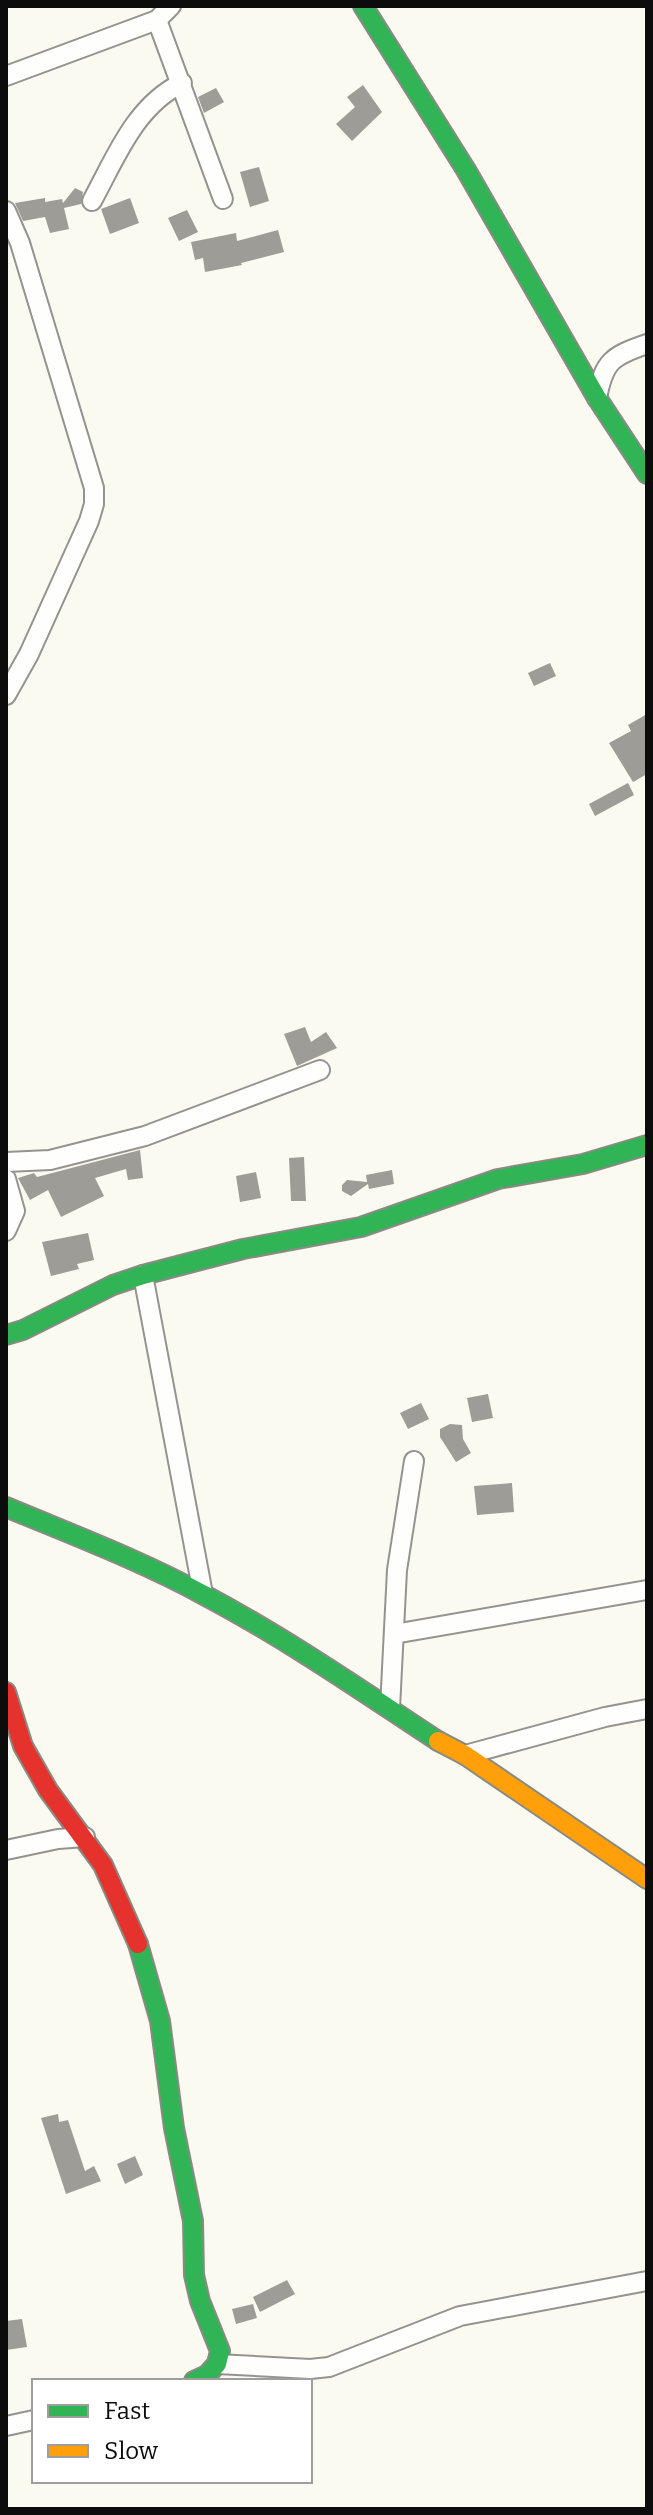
<svg xmlns="http://www.w3.org/2000/svg" width="653" height="2515" viewBox="0 0 653 2515" font-family="Bitter,serif">
<style>
.building{fill:#9e9c96}
.lines{fill:none;stroke-linecap:round;stroke-linejoin:round}
.street-casing{stroke:#94938f;stroke-width:22}
.fast-casing{stroke:#8a8a85;stroke-width:22}
.slow-casing{stroke:#8a8a85;stroke-width:22}
.jam-casing{stroke:#8a8a85;stroke-width:22}
.street{stroke:#fefefd;stroke-width:18}
.fast{stroke:#30b455;stroke-width:18}
.slow{stroke:#ff9f0a;stroke-width:18}
.jam{stroke:#e5322d;stroke-width:18}
</style>
<rect width="100%" height="100%" fill="#fbfaf0"/>
<g class="building">
<path d="M363 85 382 112 352 141 336 124 355 107 347 97Z"/>
<path d="M216 88 224 102 204 113 198 97Z"/>
<path d="M259 167 269 201 250 207 240 172Z"/>
<path d="M75 188 83 192 81 204 64 208 69 229 50 233 45 217 23 221 15 203 45 198V202L62 199 63 203Z"/>
<path d="M130 198 139 223 110 234 101 209Z"/>
<path d="M187 210 198 232 179 241 168 218Z"/>
<path d="M278 230 284 252 241 263 242 265 205 272 203 258 195 260 191 242 236 233 237 241Z"/>
<path d="M550 663 556 676 534 686 528 673Z"/>
<path d="M647 714V774L633 782 609 743 631 731 628 725Z"/>
<path d="M628 783 634 795 595 816 589 804Z"/>
<path d="M305 1027 311 1042 326 1032 337 1048 297 1066 284 1034Z"/>
<path d="M140 1150 143 1178 128 1180 126 1169 95 1178 104 1196 61 1217 48 1190 30 1200 18 1178 34 1173 37 1177Z"/>
<path d="M304 1157 306 1201H291L289 1158Z"/>
<path d="M392 1170 394 1184 369 1189 368 1184 351 1196 342 1191V1185L347 1180 367 1182 366 1175Z"/>
<path d="M256 1172 261 1198 240 1202 236 1176Z"/>
<path d="M88 1233 94 1260 77 1264 79 1269 51 1276 42 1242Z"/>
<path d="M488 1394 493 1418 472 1422 467 1398Z"/>
<path d="M421 1403 429 1419 408 1429 400 1413Z"/>
<path d="M450 1424 462 1425 463 1439 471 1453 456 1462 440 1437V1429Z"/>
<path d="M512 1483 514 1512 477 1515 474 1486Z"/>
<path d="M58 2114 59 2122 68 2120 85 2171 94 2166 101 2181 66 2194 41 2118Z"/>
<path d="M135 2156 143 2175 125 2184 117 2164Z"/>
<path d="M287 2280 295 2294 260 2312 253 2297Z"/>
<path d="M253 2304 257 2318 236 2324 232 2309Z"/>
<path d="M22 2319 27 2347 6 2350V2321Z"/>
</g>
<g class="lines">
<g class="street-casing">
<g id="street">
<path d="M157 20 223 199"/>
<path d="M6 76 157 20 171 6"/>
<path d="M92 201C116 157 135 106 182 83"/>
<path d="M6 211 20 243 94 488V504L89 521 29 654 6 695"/>
<path d="M597 398C604 361 612 356 647 344"/>
<path d="M6 1162 50 1160 145 1136 320 1070"/>
<path d="M6 1179 15 1211 6 1231"/>
<path d="M143 1275 203 1594"/>
<path d="M394 1634 647 1590"/>
<path d="M390 1708 397 1570 414 1461"/>
<path d="M465 1755 605 1717 647 1709"/>
<path d="M6 1850 58 1839 85 1837"/>
<path d="M217 2364 310 2369 329 2367 460 2316 647 2281"/>
<path d="M6 2426 34 2420"/>
</g>
</g>
<g class="fast-casing">
<g id="fast">
<path d="M363 6 466 170 597 398 647 474"/>
<path d="M6 1335 23 1330 113 1285 143 1275 243 1249 361 1227 498 1179 583 1164 647 1145"/>
<path d="M6 1507C73 1535 142 1561 206 1596 287 1639 362 1691 438 1741"/>
<path d="M138 1944 160 2021 174 2128 193 2221 194 2275 200 2301 220 2351 217 2364 207 2375 194 2381"/>
</g>
</g>
<g class="slow-casing">
<path id="slow" d="M438 1741 465 1755 647 1879"/>
</g>
<g class="jam-casing">
<path id="jam" d="M6 1692 23 1746 48 1790 103 1865 138 1944"/>
</g>
<use href="#street" class="street"/>
<use href="#fast" class="fast"/>
<use href="#slow" class="slow"/>
<use href="#jam" class="jam"/>
</g>
<rect width="653" height="2515" fill="none" stroke="#0c0c0c" stroke-width="16"/>
<rect x="32" y="2379" width="280" height="104" fill="#ffffff" stroke="#9e9e9e" stroke-width="2"/>
<rect x="48" y="2405" width="40" height="12" fill="#30b455" stroke="#9e9e9e" stroke-width="2"/>
<text x="104" y="2419" font-size="24" fill="#0c0c0c">Fast</text>
<rect x="48" y="2445" width="40" height="12" fill="#ff9f0a" stroke="#9e9e9e" stroke-width="2"/>
<text x="104" y="2459" font-size="24" fill="#0c0c0c">Slow</text>
</svg>
